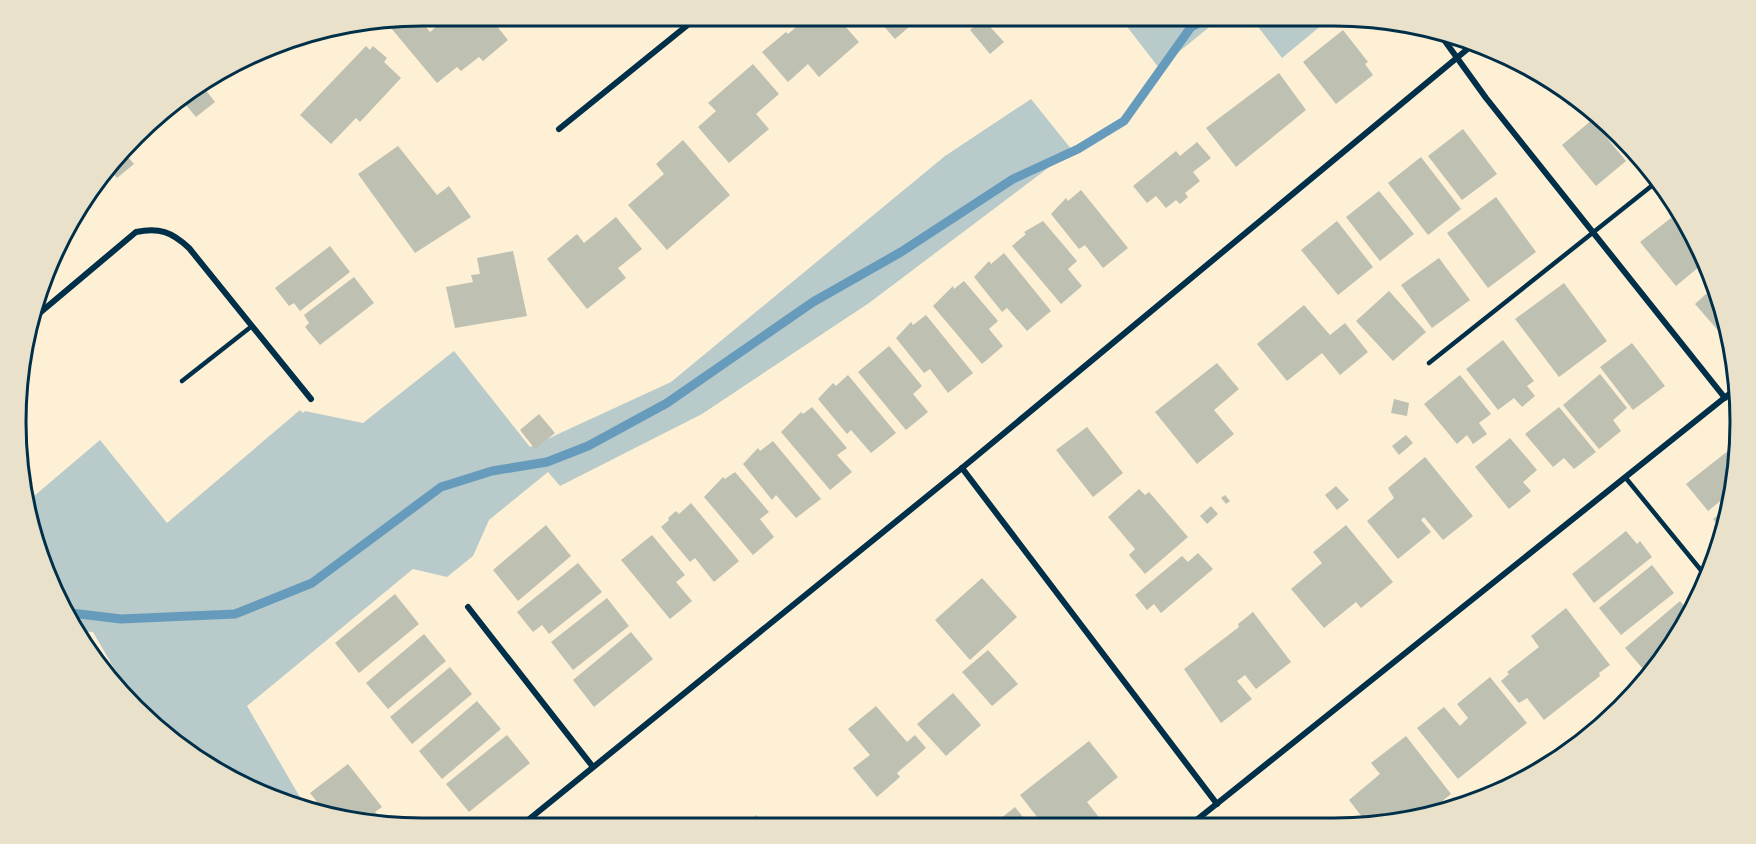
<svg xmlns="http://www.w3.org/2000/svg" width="1756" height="844" viewBox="0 0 1756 844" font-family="'Asap Condensed',sans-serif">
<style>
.green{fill:#b9caca}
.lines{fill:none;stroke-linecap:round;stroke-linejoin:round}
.stream{stroke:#669bbc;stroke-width:9}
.building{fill:#bec0b2}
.service{stroke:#003049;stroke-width:4.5}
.minor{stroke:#003049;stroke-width:6}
.rim{fill:none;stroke:#003049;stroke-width:3}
</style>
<rect width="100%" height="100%" fill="#fdf0d5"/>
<g class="green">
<path d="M1118 15H1224L1159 68Z"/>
<path d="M1249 15H1334L1282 58Z"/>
<path d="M1031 99 1072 150 869 303 702 414 560 486 548 472 489 520 473 556 447 577 413 569 247 706 308 811 266 798 153 728 141 715 93 632 75 631 57 602 27 502 100 440 167 523 300 410 303 413 305 411 363 423 454 351 530 447 671 382 945 156Z"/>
</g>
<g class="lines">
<path class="stream" d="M63 612 121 619 235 614 312 583 441 487 492 471 547 462 588 446 667 403 813 302 901 252 1013 179 1078 149 1124 121 1191 27 1213 15"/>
</g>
<g class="building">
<path d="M450 15H488L508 40 483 61 479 57 461 71 457 67 437 83 386 22 417 16 430 32Z"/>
<path d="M575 15H593L582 24Z"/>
<path d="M817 15H835L859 42 819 77 808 64 788 82 762 52 786 32 788 34 808 17 811 21Z"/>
<path d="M874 15H923L895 39Z"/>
<path d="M983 19 1004 42 990 54 970 30Z"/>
<path d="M1343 30 1368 62 1365 64 1373 75 1336 104 1303 62Z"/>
<path d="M366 46 370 50 373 46 387 58 384 62 401 78 360 122 356 118 331 144 300 115Z"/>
<path d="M753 64 779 94 756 114 769 129 729 163 698 127 716 111 708 103Z"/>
<path d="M1279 73 1306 110 1236 167 1206 128Z"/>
<path d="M1544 75 1560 84 1579 99 1569 106Z"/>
<path d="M199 86 184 100 180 96 197 87Z"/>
<path d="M205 89 215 102 196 117 186 105Z"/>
<path d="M1599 117 1622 134 1637 153 1632 157Z"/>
<path d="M1592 120 1626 161 1596 186 1562 145Z"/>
<path d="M1463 129 1497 174 1462 200 1428 156Z"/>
<path d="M683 140 730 195 667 250 628 205 664 174 656 164Z"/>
<path d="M1197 142 1211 158 1193 172 1200 181 1185 193 1188 197 1180 204 1176 200 1166 208 1156 196 1147 203 1133 186 1176 151 1180 156Z"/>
<path d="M398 146 437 195 449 186 471 217 415 253 358 174Z"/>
<path d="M124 152 134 164 117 178 109 169Z"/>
<path d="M1421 157 1461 209 1428 235 1388 183Z"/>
<path d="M1081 190 1128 248 1103 268 1085 245 1079 249 1051 214 1066 198 1068 201Z"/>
<path d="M1379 191 1414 234 1380 261 1346 217Z"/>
<path d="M83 197 92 207 67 227Z"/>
<path d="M1496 197 1536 252 1488 288 1447 233Z"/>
<path d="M616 217 642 249 618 268 626 278 587 309 547 259 577 234 584 243Z"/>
<path d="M1671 218 1706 261 1676 286 1640 242Z"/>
<path d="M1043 221 1077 261 1068 269 1082 286 1061 304 1012 246 1026 234 1024 232Z"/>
<path d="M1337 221 1373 267 1338 295 1301 250Z"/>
<path d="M330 246 350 272 300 311 294 303 289 306 275 288Z"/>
<path d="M513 251 527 316 455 328 446 287 473 282 471 275 480 274 477 258Z"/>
<path d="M1004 253 1051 311 1027 331 1007 308 1002 312 974 277 989 261 991 264Z"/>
<path d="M1439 258 1470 300 1432 328 1401 285Z"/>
<path d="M354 277 374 303 320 345 305 327 309 323 304 315Z"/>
<path d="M964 281 998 321 989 329 1003 346 982 364 933 306 953 286 954 289Z"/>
<path d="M1564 283 1607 341 1559 377 1515 319Z"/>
<path d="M1716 285 1732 340 1729 343 1695 304Z"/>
<path d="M1389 291 1426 332 1393 361 1356 321Z"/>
<path d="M1304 305 1330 335 1345 323 1368 352 1340 375 1322 353 1287 381 1257 344Z"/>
<path d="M926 315 973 373 948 393 930 369 924 373 896 338 911 322 913 325Z"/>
<path d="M1503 340 1534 381 1527 386 1535 396 1522 407 1514 398 1498 410 1466 369Z"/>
<path d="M1632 343 1665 386 1633 410 1600 367Z"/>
<path d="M889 346 922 386 913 394 928 412 906 430 858 372Z"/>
<path d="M1217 363 1239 389 1214 410 1234 434 1197 464 1155 412Z"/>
<path d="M1600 374 1627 408 1613 420 1621 431 1599 449 1563 405Z"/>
<path d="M848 375 896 433 871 453 851 430 847 434 818 399 833 383 836 386Z"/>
<path d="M1460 375 1491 414 1479 423 1487 434 1473 444 1467 435 1457 444 1424 404Z"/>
<path d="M1394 399 1409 403 1407 416 1391 413Z"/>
<path d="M812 407 847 448 837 455 852 472 830 490 781 432 801 412 803 414Z"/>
<path d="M1559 407 1596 452 1574 469 1564 458 1553 467 1525 434Z"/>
<path d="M539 414 555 433 535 449 520 430Z"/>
<path d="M1087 427 1123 473 1093 497 1056 450Z"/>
<path d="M1406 435 1413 443 1399 455 1392 446Z"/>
<path d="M1510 438 1537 470 1523 482 1531 491 1509 509 1475 467Z"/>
<path d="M773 441 821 499 796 518 776 495 772 500 743 464 758 448 760 451Z"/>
<path d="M1738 443 1734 490 1708 511 1686 484Z"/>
<path d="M1425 457 1473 516 1443 540 1424 517 1421 520 1431 532 1398 559 1367 521 1394 498 1388 488Z"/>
<path d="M735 472 769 512 760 519 774 537 753 555 704 497 723 477 725 479Z"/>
<path d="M1336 486 1349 500 1337 510 1325 495Z"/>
<path d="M1139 489 1145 495 1149 492 1188 537 1145 574 1129 555 1135 549 1108 517Z"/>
<path d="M1225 495 1230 501 1226 504 1221 498Z"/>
<path d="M691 503 739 561 714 582 695 558 690 562 661 527 669 520 668 518 676 511 679 514Z"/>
<path d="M1733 503 1724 533 1713 519Z"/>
<path d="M1211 506 1218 514 1207 524 1200 516Z"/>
<path d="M546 525 571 556 518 601 493 570Z"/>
<path d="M1346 525 1393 582 1361 608 1356 602 1324 628 1291 589 1322 563 1313 552Z"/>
<path d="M1626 531 1637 544 1640 541 1652 557 1594 603 1572 574Z"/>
<path d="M652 535 685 575 676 582 692 601 670 619 621 560Z"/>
<path d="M1198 553 1213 569 1161 613 1154 604 1147 610 1135 595 1182 556 1188 562Z"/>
<path d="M578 563 602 592 549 634 542 625 533 632 517 612Z"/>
<path d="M1652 565 1674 593 1621 635 1599 608Z"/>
<path d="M982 578 1017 617 970 660 935 620Z"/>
<path d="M395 594 419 624 359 673 335 643Z"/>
<path d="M607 598 629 626 573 670 551 642Z"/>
<path d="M1680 601 1690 613 1657 670 1649 676 1625 648Z"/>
<path d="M1566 608 1610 665 1599 673 1600 676 1544 720 1527 698 1519 703 1501 681 1509 674 1507 672 1539 647 1531 636Z"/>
<path d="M1253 612 1291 662 1256 689 1245 675 1237 681 1252 699 1221 723 1184 669 1239 627 1238 624Z"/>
<path d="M631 632 653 659 594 707 573 680Z"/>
<path d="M424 634 446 661 388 709 366 683Z"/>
<path d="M988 650 1018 684 992 706 962 672Z"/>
<path d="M450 667 472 694 412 744 390 717Z"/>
<path d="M1490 677 1527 723 1458 779 1417 728 1444 707 1460 726 1468 718 1457 704Z"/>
<path d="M953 693 981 725 946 756 917 724Z"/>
<path d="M477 701 501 729 442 779 419 751Z"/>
<path d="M876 706 907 742 915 735 926 748 897 773 900 777 877 797 853 768 870 755 848 729Z"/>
<path d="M507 735 530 763 469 812 446 784Z"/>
<path d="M1406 736 1451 794 1425 815 1387 825 1369 826 1349 800 1380 774 1371 763Z"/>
<path d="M1089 741 1118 777 1087 802 1101 820 1093 827H1045L1020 795Z"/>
<path d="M348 764 382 807 375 812 386 825 329 817 310 793Z"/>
<path d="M1454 797 1461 806 1443 810 1441 807Z"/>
<path d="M1015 807 1031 827H990Z"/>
<path d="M756 815 766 828H741Z"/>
<path d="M1333 817 1340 826H1323Z"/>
</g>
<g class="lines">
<g class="service">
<path d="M1429 363 1659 180"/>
<path d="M182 381 252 326"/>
<path d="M1625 477 1709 580"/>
</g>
<g class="minor">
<path d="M1437 30 1486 98 1725 398"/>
<path d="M559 129 700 15"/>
<path d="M29 322 136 232C159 227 172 232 189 248L311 399"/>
<path d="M962 468 1217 804"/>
<path d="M468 607 593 767"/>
<path d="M1189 826 1738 387"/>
<path d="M517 829 962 468 1476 42"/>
</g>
</g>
<path d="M0 0H1756V844H0ZM422 26H1334A396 396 0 0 1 1730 422V422A396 396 0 0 1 1334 818H422A396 396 0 0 1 26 422V422A396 396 0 0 1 422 26Z" fill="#e9e1ca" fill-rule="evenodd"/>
<path class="rim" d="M422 26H1334A396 396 0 0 1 1730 422V422A396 396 0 0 1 1334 818H422A396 396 0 0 1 26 422V422A396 396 0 0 1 422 26Z"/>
</svg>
